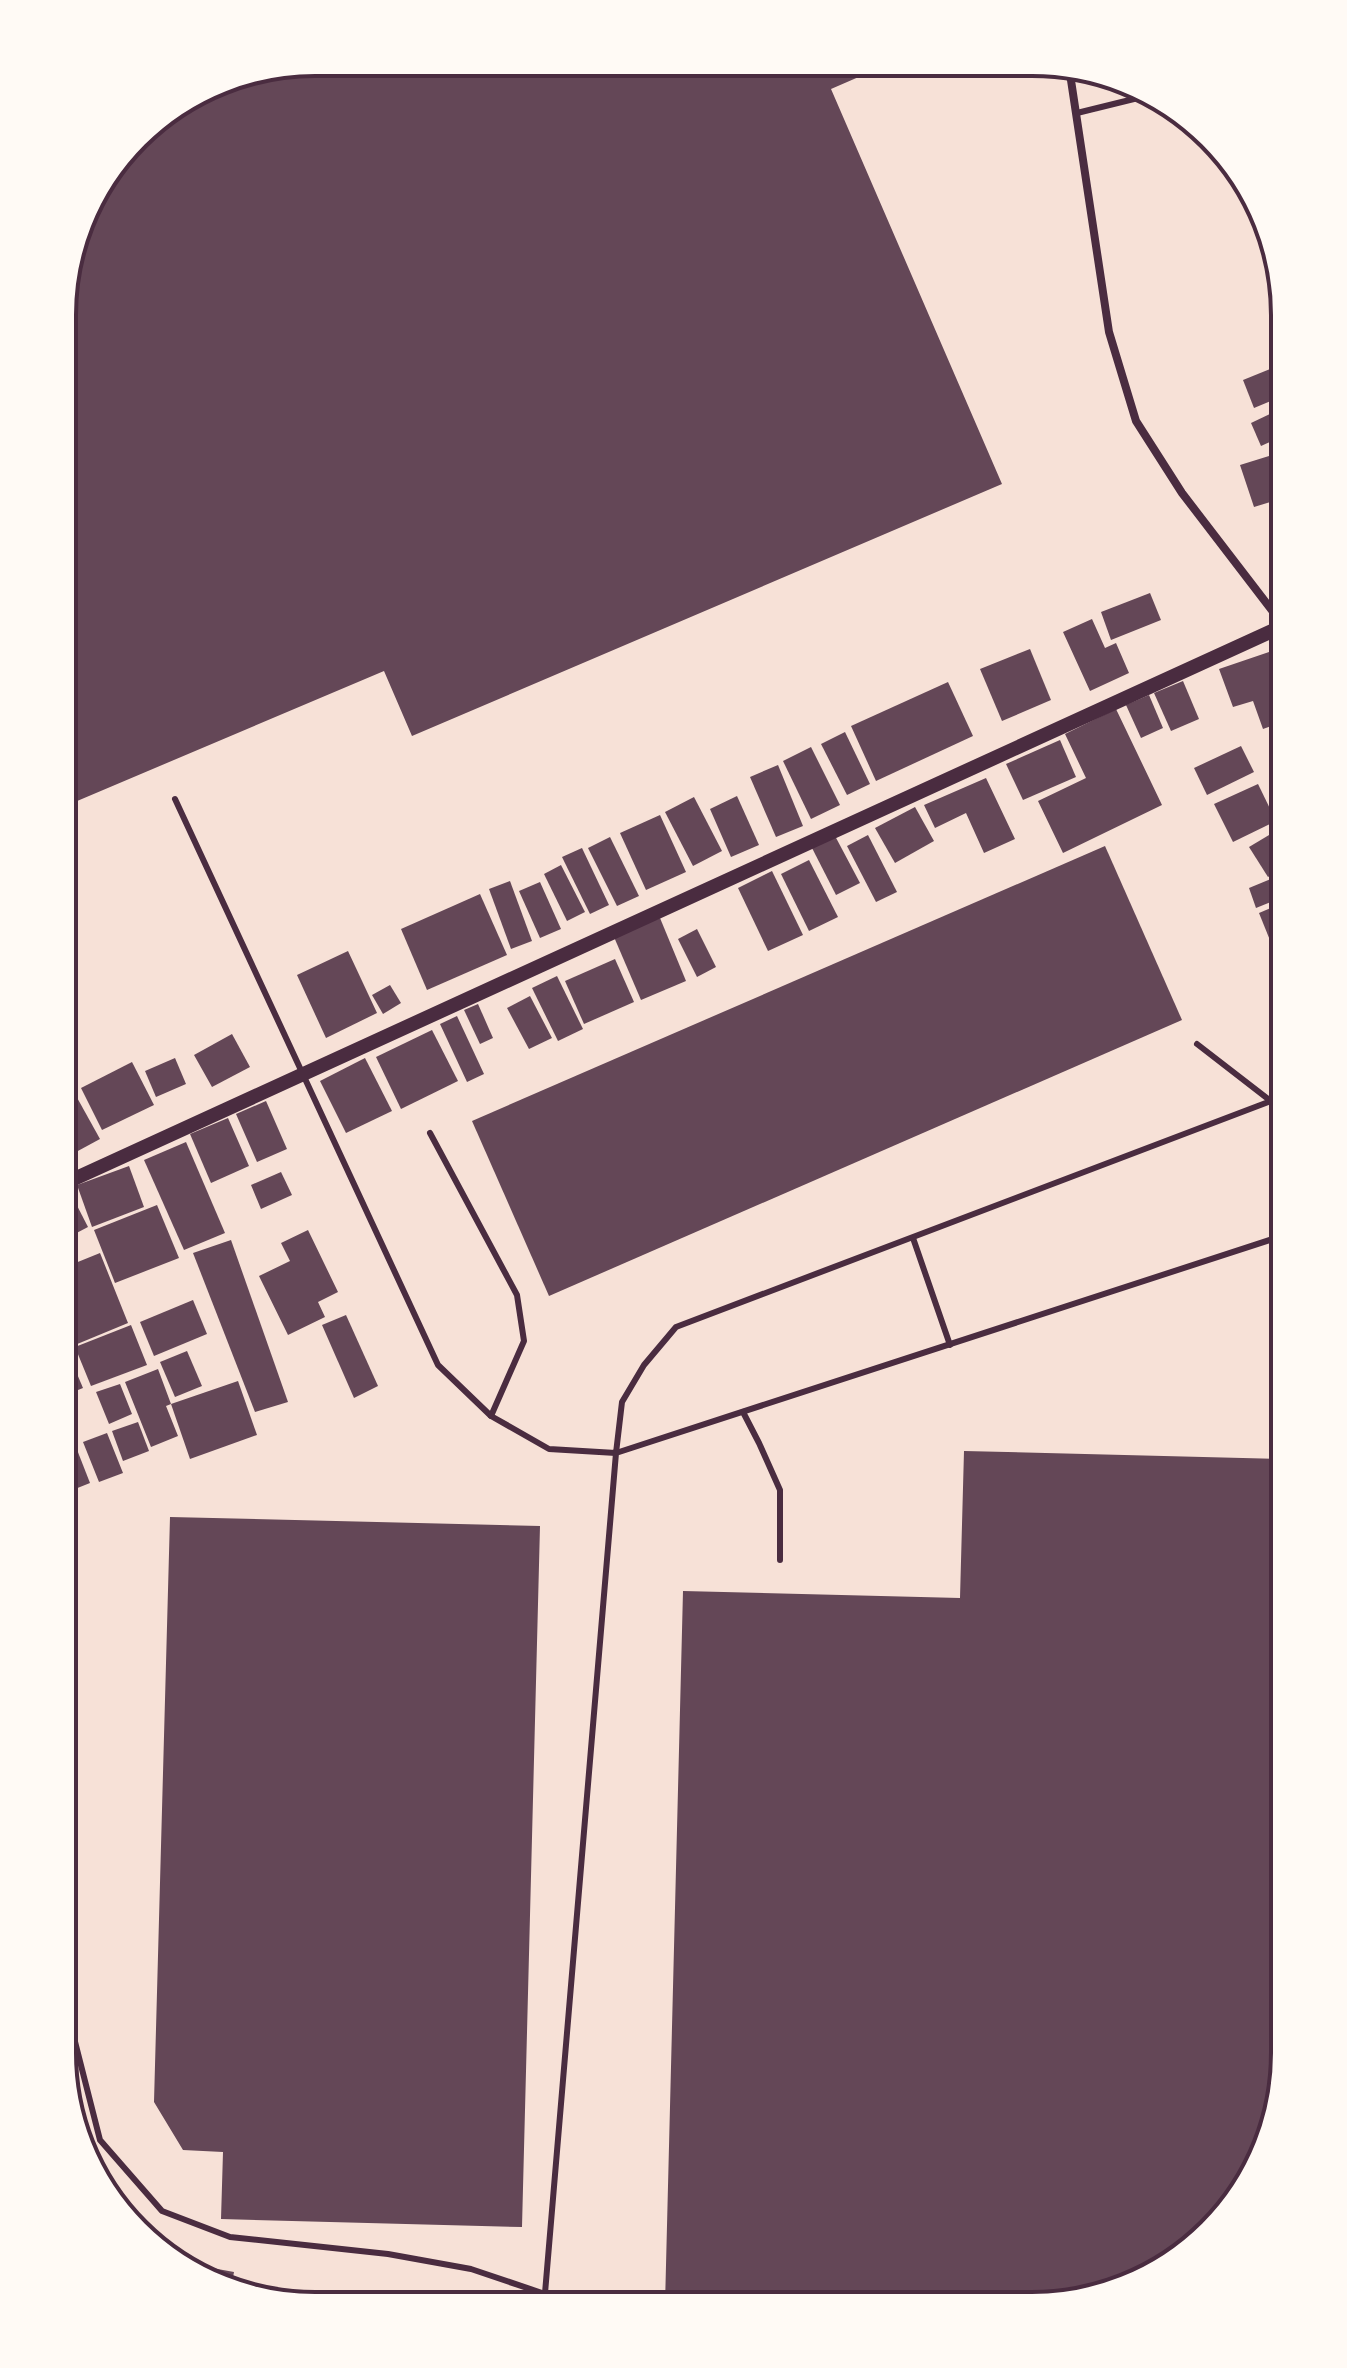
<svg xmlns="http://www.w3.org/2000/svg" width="1347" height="2368" viewBox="0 0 1347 2368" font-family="Poppins,sans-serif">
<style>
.building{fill:#644757}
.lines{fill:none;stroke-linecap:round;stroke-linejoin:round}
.service{stroke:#4a2c40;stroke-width:6}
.minor{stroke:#4a2c40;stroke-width:8}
.tertiary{stroke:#4a2c40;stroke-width:14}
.rim{fill:none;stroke:#4a2c40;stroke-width:4}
</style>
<rect width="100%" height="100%" fill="#f7e1d7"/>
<g class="building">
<path d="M315 62 884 66 831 89 1002 484 412 736 384 671 63 807 64 282 88 203 148 125 219 81Z"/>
<path d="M1276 261 1280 287 1275 289 1267 264Z"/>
<path d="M1281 293 1285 322 1281 323 1271 296Z"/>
<path d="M1285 363V395L1254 408 1243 380Z"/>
<path d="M1285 407V435L1261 446 1251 423Z"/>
<path d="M1285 445V479L1273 450Z"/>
<path d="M1269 456 1283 498 1254 507 1240 465Z"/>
<path d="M1150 593 1161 620 1111 640 1101 612Z"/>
<path d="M1092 619 1105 648 1116 643 1129 673 1090 691 1063 632Z"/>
<path d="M1030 649 1051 700 1002 721 980 669Z"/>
<path d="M1269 652 1285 694V721L1263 729 1253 701 1233 707 1219 669Z"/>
<path d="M1183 681 1199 719 1171 731 1154 693Z"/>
<path d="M948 682 973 736 876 781 851 726Z"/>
<path d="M1149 695 1163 728 1141 738 1126 705Z"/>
<path d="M1116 709 1162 805 1063 853 1038 801 1086 778 1065 734Z"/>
<path d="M845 732 870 784 847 795 821 744Z"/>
<path d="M1060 740 1076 777 1023 800 1006 764Z"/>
<path d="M1241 746 1254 772 1207 795 1194 768Z"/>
<path d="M811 747 840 805 811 819 783 761Z"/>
<path d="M778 765 803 826 776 837 750 777Z"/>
<path d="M986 778 1015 839 984 853 966 813 935 828 924 805Z"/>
<path d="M1258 784 1276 821 1233 842 1214 804Z"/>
<path d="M737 796 759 845 731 857 710 809Z"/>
<path d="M694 797 722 851 693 866 665 812Z"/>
<path d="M915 807 934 841 895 863 875 828Z"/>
<path d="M660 815 686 872 646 890 620 833Z"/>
<path d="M1284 826 1285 867 1268 877 1249 847Z"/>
<path d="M834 834 860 883 836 895 811 846Z"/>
<path d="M868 835 897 892 876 902 847 846Z"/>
<path d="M610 837 639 896 617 906 588 848Z"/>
<path d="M1105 846 1182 1020 549 1296 472 1121Z"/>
<path d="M582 848 609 905 590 914 562 857Z"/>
<path d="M809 860 838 917 809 931 781 874Z"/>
<path d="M561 865 585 912 567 921 544 874Z"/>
<path d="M772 871 803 935 768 951 738 888Z"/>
<path d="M1285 873V896L1256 908 1249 888Z"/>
<path d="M510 881 532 941 511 949 489 889Z"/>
<path d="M540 882 561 929 540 938 519 891Z"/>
<path d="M480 894 507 955 427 990 401 929Z"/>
<path d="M1285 902V963L1280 965 1259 913Z"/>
<path d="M660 918 686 981 641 1000 614 937Z"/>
<path d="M697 929 716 967 697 977 678 939Z"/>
<path d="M348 951 377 1013 326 1038 297 975Z"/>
<path d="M615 959 634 1002 584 1024 565 981Z"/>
<path d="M557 976 583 1029 558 1041 532 988Z"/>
<path d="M390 985 401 1003 383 1014 372 995Z"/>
<path d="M530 996 552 1038 529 1049 507 1008Z"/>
<path d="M478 1004 493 1038 480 1044 464 1010Z"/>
<path d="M457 1016 484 1074 467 1082 440 1024Z"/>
<path d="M432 1030 458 1081 401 1109 376 1057Z"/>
<path d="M232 1034 250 1067 212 1087 194 1055Z"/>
<path d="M175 1058 186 1084 156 1097 145 1071Z"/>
<path d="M365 1058 392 1111 346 1133 320 1081Z"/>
<path d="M132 1062 154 1105 102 1130 81 1088Z"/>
<path d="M70 1085 100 1139 76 1152 63 1128V1089Z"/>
<path d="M266 1101 287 1149 257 1162 236 1114Z"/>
<path d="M228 1118 249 1166 211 1183 190 1134Z"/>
<path d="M186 1142 225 1233 184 1250 144 1160Z"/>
<path d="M129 1166 144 1207 92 1227 77 1185Z"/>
<path d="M281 1172 292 1195 261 1209 251 1185Z"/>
<path d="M69 1190 88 1227 67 1238 63 1230V1193Z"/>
<path d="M157 1205 179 1258 115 1283 94 1230Z"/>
<path d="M308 1230 338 1292 318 1302 325 1317 288 1335 259 1276 290 1261 281 1243Z"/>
<path d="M231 1240 288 1402 255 1412 193 1253Z"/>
<path d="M100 1253 128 1323 70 1347 63 1329V1268Z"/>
<path d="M193 1300 207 1334 154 1356 140 1322Z"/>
<path d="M346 1315 378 1386 354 1398 322 1325Z"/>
<path d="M131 1325 147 1365 91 1386 75 1347Z"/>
<path d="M187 1351 202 1386 175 1397 160 1362Z"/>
<path d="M69 1355 83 1388 63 1396V1357Z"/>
<path d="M158 1369 171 1404 166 1406 178 1436 151 1447 125 1382Z"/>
<path d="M238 1381 257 1435 190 1459 171 1404Z"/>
<path d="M120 1384 132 1414 109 1424 96 1392Z"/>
<path d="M63 1411 72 1435 63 1439Z"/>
<path d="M138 1422 149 1451 123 1461 112 1431Z"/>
<path d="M107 1433 123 1473 99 1482 83 1442Z"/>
<path d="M74 1442 90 1483 65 1493 63 1488V1447Z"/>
<path d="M964 1451 1285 1459 1284 2070 1266 2149 1232 2207 1186 2254 1114 2292 1032 2306 665 2305 683 1591 960 1598Z"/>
<path d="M170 1517 540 1526 522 2227 221 2219 223 2152 183 2150 154 2102Z"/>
<path d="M190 2264 234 2272 232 2283 189 2265Z"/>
</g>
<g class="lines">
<g class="service">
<path d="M1077 113 1142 97"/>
<path d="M175 799 438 1365 491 1416 549 1449 616 1453 622 1402 644 1365 676 1327 1271 1101"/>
<path d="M1197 1044 1285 1112"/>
<path d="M430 1133 517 1295 524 1341 491 1416"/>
<path d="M913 1238 950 1345"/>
<path d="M743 1412 759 1443 780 1490V1560"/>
<path d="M62 1740 71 1889V2026L100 2140 162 2211 230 2237 388 2254 471 2269 545 2294"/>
<path d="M544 2305 616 1453 1285 1235"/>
</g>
<path class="minor" d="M1069 67 1109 332 1136 421 1182 493 1284 626"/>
<path class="tertiary" d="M63 1184 1285 625"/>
</g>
<path d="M0 0H1347V2368H0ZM315 76H1032A239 239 0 0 1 1271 315V2053A239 239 0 0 1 1032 2292H315A239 239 0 0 1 76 2053V315A239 239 0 0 1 315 76Z" fill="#fffaf5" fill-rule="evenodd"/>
<path class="rim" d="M315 76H1032A239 239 0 0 1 1271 315V2053A239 239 0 0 1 1032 2292H315A239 239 0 0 1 76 2053V315A239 239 0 0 1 315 76Z"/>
</svg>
